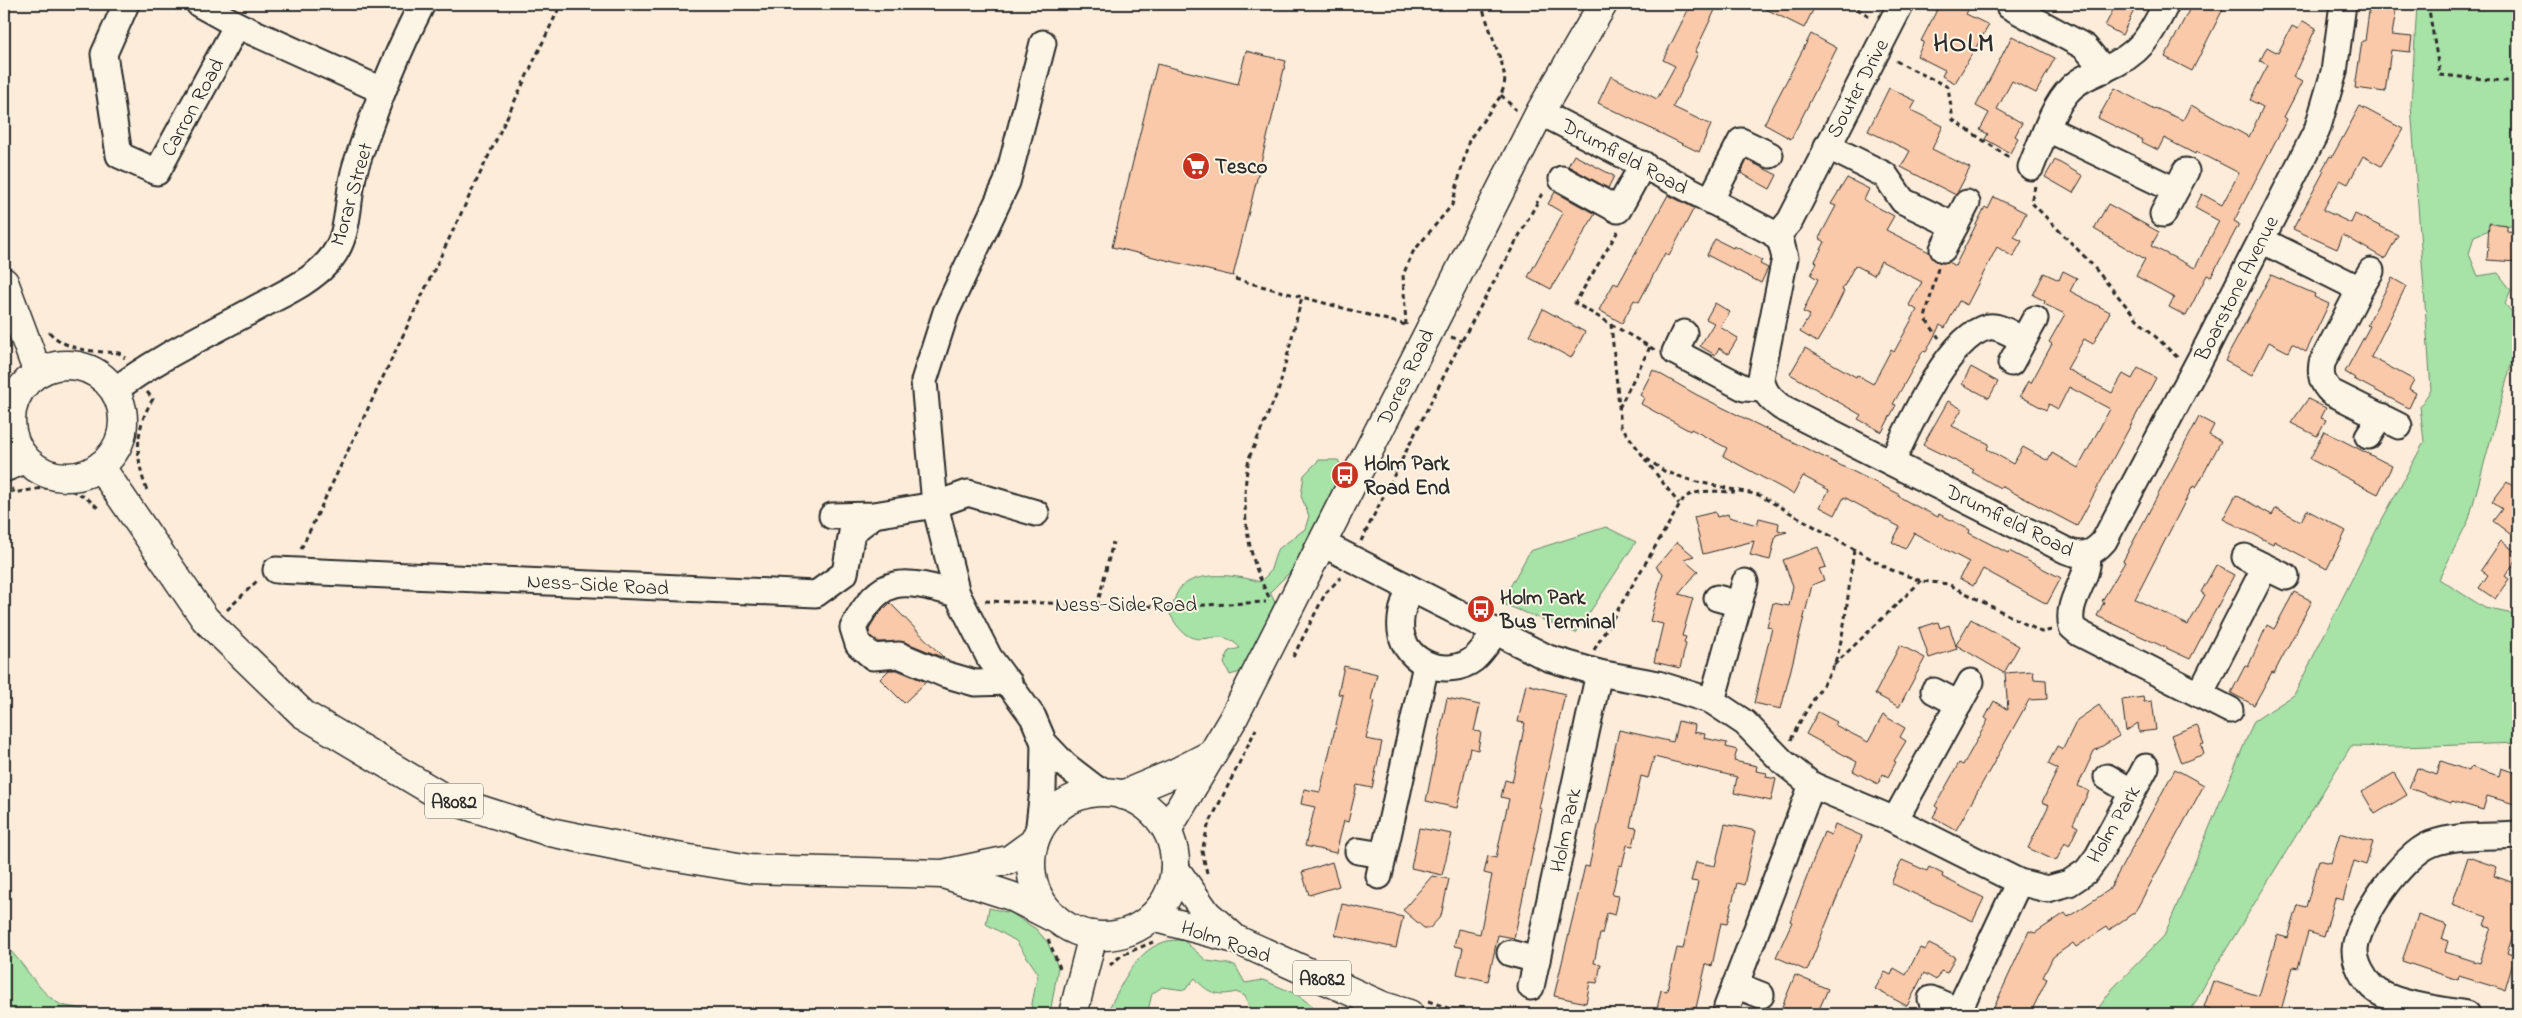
<svg xmlns="http://www.w3.org/2000/svg" width="2522" height="1018" viewBox="0 0 2522 1018" font-family="'Indie Flower',sans-serif">
<style>
.green{fill:#a7e2a7;stroke:#698669}
.building{fill:#fac9a9;stroke:#2b2b2b}
.lines{fill:none;stroke-linecap:round;stroke-linejoin:round}
.minor-casing{stroke:#2b2b2b;stroke-width:29}
.major-casing{stroke:#2b2b2b;stroke-width:31}
.path{stroke:#2b2b2b;stroke-width:3;stroke-dasharray:5 4;stroke-linecap:butt}
.minor{stroke:#fcf5e5;stroke-width:25}
.major{stroke:#fcf5e5;stroke-width:28}
.labels{text-anchor:middle;stroke-width:4;stroke-linejoin:round;paint-order:stroke}
.shield{fill:#fcf5e5;stroke:#6a6863;stroke-width:1}
.shield-label{font-size:20px;font-weight:bold;fill:#2b2b2b}
.street-label{font-size:21px;fill:#2b2b2b;stroke:#fcf5e5}
.poi-label{font-size:21px;font-weight:bold;fill:#2b2b2b;stroke:#fcf5e5;text-anchor:start}
.district-label{font-size:26px;font-weight:bold;letter-spacing:1px;fill:#2b2b2b;stroke:#fcf5e5}
</style>
<rect width="100%" height="100%" fill="#fcecd9"/>
<filter id="ink" filterUnits="userSpaceOnUse"><feTurbulence type="fractalNoise" baseFrequency=".02" numOctaves="2"/><feDisplacementMap in="SourceGraphic" scale="10" xChannelSelector="R" yChannelSelector="G"/><feConvolveMatrix kernelMatrix="1 2 1 2 8 2 1 2 1" color-interpolation-filters="sRGB"/></filter>
<g filter="url(#ink)">
<g class="green">
<path d="M2417 4H2518V109L2514 173 2518 179V224L2497 227 2474 236 2469 254 2478 276 2498 273 2511 290 2505 304 2518 319V339L2469 519 2439 579 2485 608 2518 615V743L2401 747 2351 746 2208 979 2189 1014H2094L2113 988 2164 936 2254 721 2294 695 2377 529 2424 442 2420 406 2431 390 2411 105Z"/>
<path d="M1319 460H1338L1351 483 1313 536 1305 542 1296 566 1270 592 1277 607 1244 671 1230 675 1224 663 1229 651 1240 648C1214 619 1196 663 1170 614 1173 606 1175 594 1180 588 1197 570 1239 575 1260 582L1270 572 1277 550 1305 529 1309 516 1301 496 1304 475Z"/>
<path d="M1606 527 1636 542 1576 633 1501 603 1530 551Z"/>
<path d="M989 908 1011 913 1036 929 1048 943 1058 967 1050 1014H1030L1038 973 1016 941 986 924Z"/>
<path d="M1183 940 1207 961 1235 965 1245 983 1263 980 1296 994 1324 1014H1252L1245 996 1236 992C1217 997 1206 992 1195 978L1185 990 1162 987 1152 994 1147 1014H1106C1120 989 1133 952 1164 942 1170 940 1177 940 1183 940Z"/>
<path d="M4 945C24 961 35 989 58 1003 64 1007 76 1007 84 1010L86 1014H4Z"/>
</g>
<g class="building">
<path d="M1691 4H1702L1715 10 1695 52 1698 53 1673 107 1711 125 1699 152 1598 103 1611 76 1657 99 1675 66 1663 60Z"/>
<path d="M1756 4H1816L1804 28Z"/>
<path d="M1940 4H1971L1966 14 1989 25 1955 83 1942 76 1945 70 1917 56 1924 42 1921 41Z"/>
<path d="M2116 4H2137L2122 35 2105 26Z"/>
<path d="M2197 4H2213L2223 9 2192 71 2165 57 2190 8 2194 9Z"/>
<path d="M2370 4H2397L2392 35 2412 37 2410 52 2391 50 2385 92 2355 88 2362 41H2365Z"/>
<path d="M2303 21 2316 28 2293 77 2302 82 2284 117 2287 119 2234 221 2239 224 2211 277 2207 275 2186 316 2169 307 2174 297 2136 276 2145 259 2094 229 2108 204 2159 232 2151 246 2195 268 2219 221 2195 208 2202 194 2222 205 2239 173 2208 157 2196 152 2195 154 2164 138 2158 150 2142 142 2143 140 2098 118 2115 88 2154 109 2155 108 2183 120 2191 105 2249 137 2263 107 2250 100 2268 65 2260 61 2267 47 2278 53 2292 26 2298 29Z"/>
<path d="M1811 34 1837 48 1791 139 1764 124Z"/>
<path d="M2012 36 2055 58 2036 93 2012 81 1997 109 2022 123 2015 136 2018 138 2010 153 1985 139 1988 134 1980 130 1989 113 1976 106Z"/>
<path d="M1246 51 1286 61 1233 276 1112 247 1157 64 1238 84Z"/>
<path d="M1889 88 1916 101 1911 110 1943 126 1932 149 1970 168 1956 195 1901 167 1910 151 1868 131Z"/>
<path d="M2360 106 2403 129 2381 166 2363 156 2348 184 2340 180 2323 210 2351 223 2355 214 2398 235 2385 259 2343 235 2337 249 2293 229 2324 171 2322 170 2330 156 2332 157Z"/>
<path d="M1574 155 1614 176 1608 188 1568 166Z"/>
<path d="M1747 160 1777 175 1770 189 1741 173Z"/>
<path d="M2055 160 2083 176 2073 193 2045 177Z"/>
<path d="M1847 178 1869 189 1864 200 1894 216 1886 230 1929 252 1936 261 1943 263 1948 262 1955 266 1985 207 1988 209 1994 197 2026 213 2014 237 2022 241 2013 257 1997 247 1967 305 1959 301 1945 328 1940 325 1926 352 1923 351 1893 404 1896 405 1882 432 1858 419 1861 415 1790 374 1805 348 1856 377 1857 375 1873 384 1891 350 1894 352 1917 310 1909 305 1922 282 1881 261 1874 275 1855 265 1842 290 1844 291 1830 320 1817 342 1800 332 1810 315 1803 312 1818 279 1811 275 1817 263 1815 261 1825 242 1819 238 1836 206 1831 204Z"/>
<path d="M1555 192 1595 214 1551 289 1528 277 1563 213 1548 204Z"/>
<path d="M1668 195 1694 208 1669 256 1665 253 1639 302 1634 300 1622 323 1599 310 1614 283 1618 285Z"/>
<path d="M2489 223 2507 225V231L2518 232V262L2487 260Z"/>
<path d="M1715 239 1733 248 1734 246 1762 260 1760 264 1768 268 1761 283 1707 255Z"/>
<path d="M2063 271 2077 278 2070 291 2110 312 2093 344 2084 339 2067 369 2112 393 2123 374 2132 379 2138 368 2156 378 2077 526 2001 486 2000 488 1972 472 1974 470 1923 445 1948 401 1962 409 1952 426 1989 444 1987 449 2013 464 2023 447 2048 461 2052 453 2078 468 2110 409 2069 387 2058 409 2049 404 2046 410 2020 396 2028 381 2031 383 2052 344 2049 342 2065 314 2044 304 2045 301 2033 295 2044 273 2059 280Z"/>
<path d="M2271 275 2315 294 2314 297 2329 304 2306 352 2292 344 2288 352 2269 342 2252 375 2225 361Z"/>
<path d="M2392 278 2406 286 2371 357 2414 380 2409 389 2416 393 2409 408 2354 379 2355 378 2345 372 2370 326 2367 325Z"/>
<path d="M1715 303 1730 312 1720 327 1738 338 1728 354 1719 348 1715 355 1700 346 1714 323 1706 319Z"/>
<path d="M1543 309 1585 332 1571 358 1529 335Z"/>
<path d="M1971 367 1998 382 1989 398 1962 384Z"/>
<path d="M1653 370 1697 395 1899 494 1898 496 1912 504 1938 517 1939 514 1957 523 1970 530 1969 533 2008 553 2009 551 2061 578 2047 604 1983 569 1973 586 1959 578 1969 562 1914 533 1905 549 1892 542 1900 527 1844 497 1835 515 1820 507 1829 490 1803 476 1793 494 1723 456 1727 448 1691 429 1690 431 1641 404 1644 398 1640 395Z"/>
<path d="M2308 399 2326 408 2321 418 2326 420 2317 436 2291 423Z"/>
<path d="M2199 417 2214 425 2209 435 2221 441 2196 488 2193 486 2135 599 2188 625 2205 595 2201 592 2216 565 2234 575 2190 659 2097 616 2104 602 2102 601 2125 562 2123 561Z"/>
<path d="M2324 431 2392 466 2378 494 2310 459Z"/>
<path d="M2507 482 2517 489 2518 487V523L2510 534 2493 521 2502 509 2492 502Z"/>
<path d="M2236 495 2272 515 2276 508 2301 521 2307 510 2346 531 2327 569 2274 541 2273 544 2223 519Z"/>
<path d="M1715 512 1717 517 1728 514 1729 517 1757 525 1759 518 1779 523 1778 530 1787 532 1776 535 1770 560 1750 555 1754 541 1703 554 1694 517Z"/>
<path d="M2501 541 2518 554V558L2505 576 2509 579 2495 599 2479 588 2488 575 2481 570Z"/>
<path d="M1677 542 1694 556 1684 559 1698 571 1679 594 1693 598 1682 636 1686 637 1684 643 1686 644 1680 668 1654 662 1663 624 1650 621 1663 573 1656 567Z"/>
<path d="M1818 547 1826 567 1819 569 1824 580 1812 585 1781 709 1754 703 1772 628 1767 627 1773 603 1789 606 1793 586 1783 560Z"/>
<path d="M2294 592 2312 601 2274 673 2272 672 2254 705 2231 693 2245 666 2248 667 2267 625 2274 629Z"/>
<path d="M890 603 944 658 905 642H878L870 636 869 630 875 618Z"/>
<path d="M1971 619 2019 646 2004 673 1956 645Z"/>
<path d="M1938 622 1940 628 1949 625 1957 649 1929 658 1919 628Z"/>
<path d="M1900 645 1925 658 1899 707 1875 694Z"/>
<path d="M1344 666 1377 674 1371 700 1375 701 1366 739 1382 742 1372 788 1357 785 1348 822 1344 821 1336 853 1305 846 1315 807 1301 804 1304 789 1320 792 1343 695 1338 694Z"/>
<path d="M889 670H897L926 682 904 703 880 679Z"/>
<path d="M2033 671 2034 679 2046 680 2047 699 2029 700 1956 830 1933 817 1938 808 1935 806 1959 763 1963 765 1988 720 1985 718 1994 701 2008 710 2005 673Z"/>
<path d="M1526 684 1565 694 1539 808 1542 809 1514 938 1498 935 1488 981 1457 974 1463 948 1454 946 1458 929 1480 934 1492 875 1484 873 1488 856 1496 858 1503 825 1509 799 1501 797 1505 780 1512 782 1520 748 1525 723 1518 722Z"/>
<path d="M2143 697 2144 702 2152 701 2156 730 2139 732 2138 723 2126 731 2122 700Z"/>
<path d="M1447 698 1480 705 1474 731 1481 732 1478 750 1470 748 1457 808 1426 801Z"/>
<path d="M2099 705 2119 736 2094 751 2078 786 2089 791 2073 824 2078 827 2069 846 2065 843 2056 861 2028 848 2049 805 2042 802 2058 769 2048 764 2057 746 2063 749 2077 720Z"/>
<path d="M1818 712 1837 722 1835 725 1868 742 1883 715 1905 728 1900 737 1906 741 1894 761 1896 762 1888 777 1883 774 1878 784 1853 771 1857 762 1806 734Z"/>
<path d="M1678 721 1695 725 1694 732 1705 734 1704 738 1727 743 1726 747 1737 750 1734 761 1757 766 1756 771 1767 773 1766 777 1776 779 1771 801 1734 793 1737 777 1654 757 1648 778 1641 776 1630 827 1637 828 1633 846 1627 845 1622 866 1619 865 1612 895 1619 896 1615 915 1607 913 1602 934H1600L1594 963 1601 964 1597 983 1590 982 1586 1003 1554 996 1585 866 1589 867 1619 730 1673 742Z"/>
<path d="M2197 725 2204 744 2201 745 2204 754 2181 763 2171 735Z"/>
<path d="M2441 761 2469 771 2471 767 2499 776 2501 768 2518 774V805L2487 796 2483 810 2452 801 2451 803 2409 788 2417 768 2437 775Z"/>
<path d="M2175 769 2204 785 2135 912 2109 930 2107 927 2076 947 2073 943 2053 957 2043 977 2047 979 2030 1014H1991L2029 931 2035 933 2065 913 2068 917 2109 890Z"/>
<path d="M2394 773 2407 795 2375 814 2362 792Z"/>
<path d="M1725 824 1756 831 1744 885 1737 883 1727 924 1721 923 1712 966 1706 964 1696 1008 1691 1007 1689 1014H1656L1661 990 1667 991 1677 948 1683 949 1698 882 1691 881 1696 862 1715 866Z"/>
<path d="M1835 824 1862 836 1807 971 1776 957 1792 922 1790 921 1824 832 1831 835Z"/>
<path d="M1419 828 1452 834 1442 875 1411 868Z"/>
<path d="M2340 833 2373 842 2366 865 2354 861 2343 900 2335 898 2324 937 2308 932 2298 968 2293 967 2280 1014H2227L2204 1007 2213 981 2259 996 2277 935 2288 938 2298 905 2306 907 2319 860 2331 863Z"/>
<path d="M2468 857 2497 867 2494 876 2517 884 2512 898 2518 900V920L2507 953 2515 956 2505 990 2459 976 2458 980 2402 961 2418 915 2447 925 2442 939 2448 941 2445 952 2480 963 2491 927 2484 925 2487 917 2452 905Z"/>
<path d="M1902 860 1927 871 1929 867 1943 874 1942 877 1984 898 1973 921 1891 883Z"/>
<path d="M1332 862 1339 886 1309 895 1302 872Z"/>
<path d="M1432 876 1449 879 1441 916 1430 928H1424L1403 910Z"/>
<path d="M1342 904 1403 917 1396 948 1335 935Z"/>
<path d="M1929 944 1955 957 1947 973 1941 971 1936 980 1924 973 1907 1006 1875 989 1885 972 1891 975 1894 968 1906 975 1920 948 1925 950Z"/>
<path d="M1795 975 1828 989 1817 1014H1779Z"/>
</g>
<g class="lines">
<g class="minor-casing">
<g id="minor">
<path d="M126 4 104 54 119 155 157 172 237 25"/>
<path d="M199 4 237 25 381 90"/>
<path d="M2009 6 2085 47 2104 70"/>
<path d="M1043 43 1007 182 946 312 924 381 935 505 957 594 989 657 1033 717 1044 743 1065 765 1100 792"/>
<path d="M1540 112 1773 233 1781 242 1785 258 1761 378C1764 392 1769 398 1781 407L2067 551C2083 557 2093 554 2104 541L2208 344 2317 130 2334 72 2343 4"/>
<path d="M2048 129 2175 190"/>
<path d="M1827 146 1885 175 1903 201 1955 226"/>
<path d="M2031 167C2041 143 2053 105 2071 88 2080 79 2093 74 2105 69 2140 54 2150 37 2166 4"/>
<path d="M1562 179 1618 210 1643 164"/>
<path d="M1710 201 1741 141 1770 155"/>
<path d="M2163 214 2186 171"/>
<path d="M1777 236 1790 221 1901 4"/>
<path d="M2261 240 2360 289 2322 363C2320 376 2322 383 2331 392L2399 426"/>
<path d="M1943 249 1967 203"/>
<path d="M2360 289 2371 271"/>
<path d="M1684 333 1675 352 1744 388 1763 389"/>
<path d="M2011 363 2035 319"/>
<path d="M114 391C159 356 212 333 262 305 285 293 310 282 328 262 353 235 345 198 356 165 375 108 394 58 422 4"/>
<path d="M2368 436 2381 416"/>
<path d="M1892 462C1908 428 1948 336 1988 327 1999 325 2013 335 2023 340"/>
<path d="M4 469 27 460"/>
<path d="M832 516 874 515 935 505 968 493 1036 513"/>
<path d="M1323 544 1548 658 1599 673 1658 684 1712 701 1745 723 1783 762 1812 785 1895 820 2019 882 2047 889 2069 883 2087 871 2098 856 2146 767"/>
<path d="M2088 554C2089 582 2065 600 2072 627L2079 633 2230 710"/>
<path d="M2245 557 2286 577"/>
<path d="M276 570 816 594 845 573 852 532 874 515"/>
<path d="M1409 589C1404 602 1399 617 1401 631 1405 664 1448 679 1474 659 1483 651 1489 641 1496 631"/>
<path d="M957 594C902 579 882 573 853 628L858 644 873 657 899 655 944 674 975 683 1009 682"/>
<path d="M1717 598 1739 604"/>
<path d="M1934 691 1959 704"/>
<path d="M2200 694 2265 567"/>
<path d="M1712 701 1745 582"/>
<path d="M2107 777 2132 792"/>
<path d="M1895 820 1971 682"/>
<path d="M1038 834 1043 790 1044 743"/>
<path d="M1358 851 1383 855"/>
<path d="M1379 876 1426 665"/>
<path d="M1510 953 1537 960"/>
<path d="M1735 985 1761 995"/>
<path d="M1531 987 1599 673"/>
<path d="M1931 999 1959 1011"/>
<path d="M1727 1007 1812 785"/>
<path d="M1957 1014 2019 882"/>
<path d="M2467 1014C2441 1009 2391 1005 2372 987 2363 978 2355 963 2355 950 2357 919 2403 855 2431 844 2458 834 2490 837 2518 835"/>
</g>
</g>
<g class="major-casing">
<g id="major">
<path d="M4 282 38 373"/>
<circle cx="67" cy="421" r="56"/>
<path d="M100 466 205 619 303 714 444 798 550 832 653 853 750 869 943 874 1009 860 1034 842"/>
<circle cx="1103" cy="864" r="72"/>
<path d="M1122 795 1175 773 1212 754"/>
<path d="M1167 830 1233 719 1540 112 1603 4"/>
<path d="M1175 869 1207 914 1232 936"/>
<path d="M946 875 1011 896 1054 918"/>
<path d="M1152 917 1235 939 1383 1006 1409 1014"/>
<path d="M1073 1014 1093 935"/>
</g>
</g>
<g class="path">
<path d="M1849 4 1871 17"/>
<path d="M2428 4 2440 75 2515 82 2518 48"/>
<path d="M1896 61 1948 87 1953 120 2011 159"/>
<path d="M1501 95 1516 110"/>
<path d="M2035 186 2031 202 2087 259 2138 320 2178 358"/>
<path d="M1618 231 1575 303 1655 350"/>
<path d="M4 245 10 261"/>
<path d="M1938 268 1925 318 1939 338"/>
<path d="M1235 279 1406 325"/>
<path d="M1611 324 1621 426 1643 456 1664 471 1693 481 1759 495 1889 569 1921 581 1948 584 2041 632 2052 630"/>
<path d="M1406 325 1403 275 1413 252 1452 205 1469 140 1500 97 1504 87 1505 78 1502 64 1481 4"/>
<path d="M49 332C68 352 94 351 119 353L125 358"/>
<path d="M1451 337 1462 341"/>
<path d="M147 392 153 399C134 428 135 461 148 493"/>
<path d="M1619 408 1650 347"/>
<path d="M1645 459 1679 504"/>
<path d="M12 488 14 493C48 486 74 482 100 510"/>
<path d="M1361 541 1459 346 1544 190"/>
<path d="M301 549 561 4"/>
<path d="M1269 597C1246 555 1240 505 1249 458L1279 389 1302 297"/>
<path d="M985 601 1167 607 1266 602"/>
<path d="M1097 606 1113 542"/>
<path d="M227 610 258 580"/>
<path d="M1594 650 1684 498C1698 488 1718 492 1735 492"/>
<path d="M1293 657 1325 594 1341 577"/>
<path d="M1834 665 1921 581"/>
<path d="M1791 740C1802 714 1820 692 1833 667 1845 641 1849 581 1854 550"/>
<path d="M1207 873 1202 851 1208 826 1256 729"/>
<path d="M1048 939 1060 968"/>
<path d="M1110 965 1122 955 1153 942"/>
<path d="M1428 1001 1465 1014"/>
</g>
<use href="#minor" class="minor"/>
<use href="#major" class="major"/>
</g>
</g>
<defs>
<g id="supermarket-disc" transform="scale(1.4375)"><circle r="9.5" fill="#c8321e" stroke="#fcf5e5"/><path d="M-6-5.5h2.5l.6 2H6L4.5 2H-2.5L-4.4-4H-6ZM-1.5 3.2a1.3 1.3 0 1 0 .1 0ZM3 3.2a1.3 1.3 0 1 0 .1 0Z" fill="#fff"/></g>
<g id="bus-disc" transform="scale(1.4375)"><circle r="9.5" fill="#c8321e" stroke="#fcf5e5"/><path d="M-5-6H5V4H4V6H2V4H-2V6H-4V4H-5ZM-3.5-4V0h7V-4ZM-3.5 1.2v1.5H-2V1.2ZM2 1.2v1.5H3.5V1.2Z" fill="#fff"/></g>
</defs>
<g fill-rule="evenodd">
<use href="#supermarket-disc" x="1196" y="166"/>
<use href="#bus-disc" x="1345" y="475"/>
<use href="#bus-disc" x="1481" y="609"/>
</g>
<g class="labels">
<g class="shield">
<rect x="425" y="783.5" width="58" height="35" rx="4"/>
<rect x="1293" y="960.5" width="58" height="35" rx="4"/>
</g>
<g class="shield-label">
<text x="454" y="808">A8082</text>
<text x="1322" y="985">A8082</text>
</g>
<g class="street-label">
<text transform="translate(1857 88) rotate(-62)" y="7">Souter Drive</text>
<text transform="translate(192 107) rotate(-61)" y="7">Carron Road</text>
<text transform="translate(1625 156) rotate(28)" y="7">Drumfield Road</text>
<text transform="translate(351 194) rotate(-74)" y="7">Morar Street</text>
<text transform="translate(2236 288) rotate(-63)" y="7">Boarstone Avenue</text>
<text transform="translate(1405 377) rotate(-64)" y="7">Dores Road</text>
<text transform="translate(2010 520) rotate(26)" y="7">Drumfield Road</text>
<text transform="translate(598 584) rotate(3)" y="7">Ness-Side Road</text>
<text x="1126" y="611">Ness-Side Road</text>
<text transform="translate(2113 824) rotate(-60)" y="7">Holm Park</text>
<text transform="translate(1565 830) rotate(-78)" y="7">Holm Park</text>
<text transform="translate(1226 941) rotate(19)" y="7">Holm Road</text>
</g>
<g class="poi-label">
<text x="1215" y="173">Tesco</text>
<text x="1364" y="470">Holm Park<tspan x="1364" dy="24">Road End</tspan></text>
<text x="1500" y="604">Holm Park<tspan x="1500" dy="24">Bus Terminal</tspan></text>
</g>
<g class="district-label">
<text x="1964" y="51">HOLM</text>
</g>
</g>
<rect width="2522" height="1018" fill="none" stroke="#fcf5e5" stroke-width="20"/>
<rect x="10" y="10" width="2502" height="998" fill="none" stroke="#2b2b2b" stroke-width="2" filter="url(#ink)"/>
</svg>
